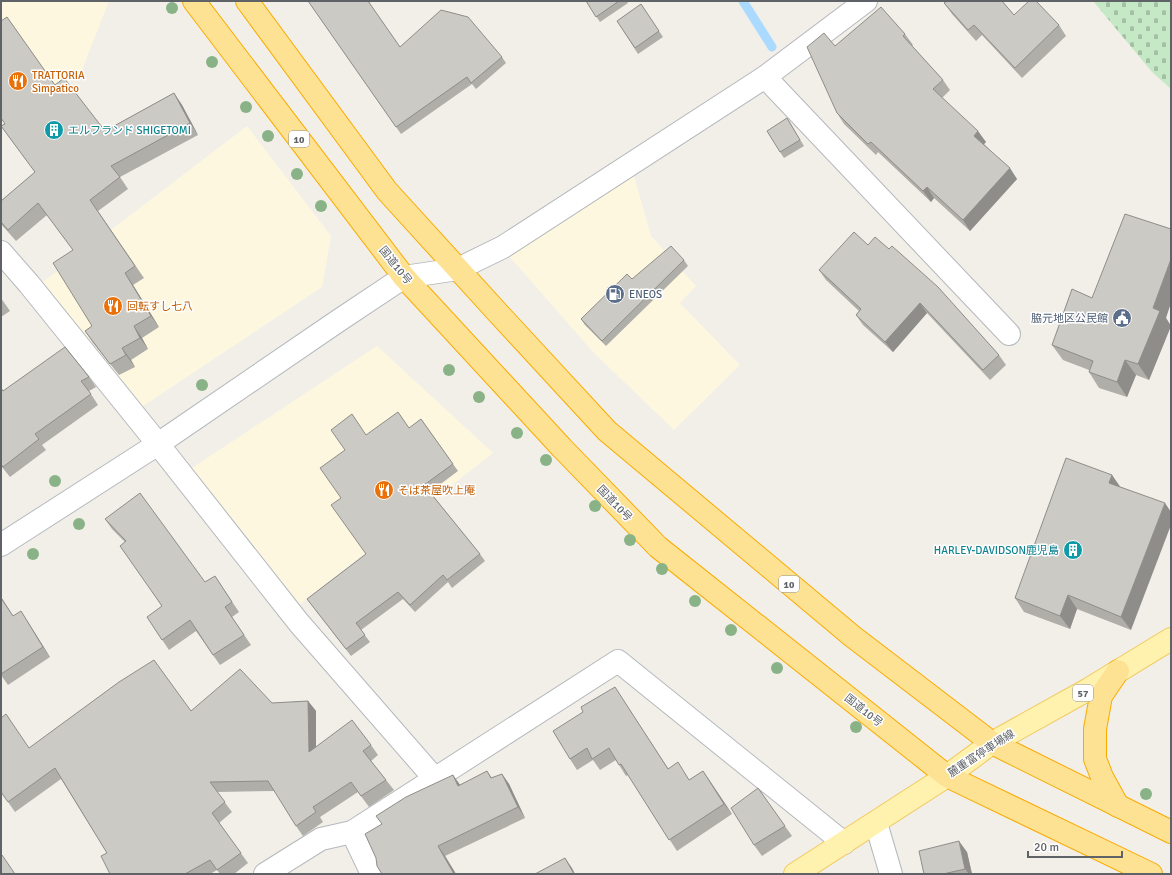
<svg xmlns="http://www.w3.org/2000/svg" width="1172" height="875" viewBox="0 0 1172 875" font-family="Signika,'Noto Sans JP',sans-serif">
<style>
.commercial{fill:#fef7e0}
.cemetery{fill:url(#cemetery-stones)}
.lines{fill:none;stroke-linecap:round;stroke-linejoin:round}
.stream{stroke:#aadaff;stroke-width:9}
.street-casing{stroke:#b5b8bc;stroke-width:24}
.secondary-casing{stroke:#b6babf;stroke-width:24}
.primary-casing{stroke:#f2c960;stroke-width:24}
.highway-casing{stroke:#f9ab00;stroke-width:24}
.street{stroke:#fff;stroke-width:22}
.secondary{stroke:#fff;stroke-width:22}
.primary{stroke:#fff2af;stroke-width:22}
.highway{stroke:#fde293;stroke-width:22}
.tree{fill:#89b387}
.wall{fill:#afaea9}
.shaded-wall{fill:#8f8d8a}
.building{fill:#cccac5;stroke:#8f8d8a}
.labels{text-anchor:middle;stroke-width:3;stroke-linejoin:round;paint-order:stroke}
.shield{fill:#fff;stroke:#8f9295;stroke-width:1}
.shield-label{font-size:10px;font-weight:bold;fill:#5f6368}
.food-label{font-size:11px;fill:#c56008;stroke:#fff;text-anchor:start}
.culture-label{font-size:11px;fill:#0d838f;stroke:#fff;text-anchor:start}
.street-label{font-size:11px;fill:#5f6368;stroke:#fff}
.service-label{font-size:11px;fill:#4e5e75;stroke:#fff;text-anchor:start}
</style>
<defs>
<pattern id="cemetery-stones" width="16" height="16" patternUnits="userSpaceOnUse"><rect width="16" height="16" fill="#c5e8c5"/><path d="M2 7V4a2 2 0 0 1 4 0v3zM10 15v-3a2 2 0 0 1 4 0v3z" fill="#a3c0a4"/></pattern>
</defs>
<rect width="100%" height="100%" fill="#f1efe8"/>
<g class="commercial">
<path d="M1 1H109L82 70 8 133 1 124Z"/>
<path d="M247 126 331 236 322 287 143 406 43 282Z"/>
<path d="M634 176 651 236 696 286 680 303 740 365 674 430 593 352 509 256Z"/>
<path d="M377 346 493 453 300 604 192 468Z"/>
</g>
<path class="cemetery" d="M1093 1H1171V89L1152 72Z"/>
<g class="lines">
<path class="stream" d="M743 1 772 47"/>
<g class="street-casing">
<g id="street">
<path d="M765 77 1009 334"/>
<path d="M1 252 29 284 158 444 299 623 435 779"/>
<path d="M404 277 458 269 503 247 765 77 866 1"/>
<path d="M876 823 891 874"/>
<path d="M352 832 372 874"/>
<path d="M265 874 321 839 352 832 618 661 844 843"/>
</g>
</g>
<g class="secondary-casing">
<path id="secondary" d="M1 545 158 444 338 321 404 277"/>
</g>
<g class="primary-casing">
<path id="primary" d="M795 874 947 776 992 743 1089 689 1171 639"/>
</g>
<g class="highway-casing">
<g id="highway">
<path d="M194 1 404 277 562 448 658 547 947 776 1151 874"/>
<path d="M247 1 387 191 498 313 607 431 852 636 992 743 1171 832"/>
<path d="M1118 671 1101 696 1095 729V759L1102 777 1118 806"/>
</g>
</g>
<use href="#street" class="street"/>
<use href="#secondary" class="secondary"/>
<use href="#primary" class="primary"/>
<use href="#highway" class="highway"/>
</g>
<g class="tree">
<circle cx="172" cy="8" r="6"/>
<circle cx="212" cy="62" r="6"/>
<circle cx="246" cy="107" r="6"/>
<circle cx="268" cy="136" r="6"/>
<circle cx="297" cy="174" r="6"/>
<circle cx="321" cy="206" r="6"/>
<circle cx="449" cy="370" r="6"/>
<circle cx="202" cy="385" r="6"/>
<circle cx="479" cy="397" r="6"/>
<circle cx="517" cy="433" r="6"/>
<circle cx="546" cy="460" r="6"/>
<circle cx="55" cy="481" r="6"/>
<circle cx="595" cy="506" r="6"/>
<circle cx="79" cy="524" r="6"/>
<circle cx="630" cy="540" r="6"/>
<circle cx="33" cy="554" r="6"/>
<circle cx="662" cy="569" r="6"/>
<circle cx="695" cy="601" r="6"/>
<circle cx="731" cy="630" r="6"/>
<circle cx="777" cy="668" r="6"/>
<circle cx="856" cy="727" r="6"/>
<circle cx="1146" cy="794" r="6"/>
</g>
<g class="wall">
<path d="M308 1H372L369 3 400 47 502 57 506 63 476 89 472 84 401 134Z"/>
<path d="M586 1H627L628 3 600 22Z"/>
<path d="M946 1H1002L1014 15 1059 25 1066 36 1022 78 982 35 976 41 952 14 944 3Z"/>
<path d="M641 4 663 37 638 54 617 21Z"/>
<path d="M905 34 913 45 912 46 943 80 950 90 942 98 986 142 984 144 1017 179 970 231 934 198 931 202 878 152 876 155 844 124 837 113 835 46Z"/>
<path d="M55 85 105 131 174 93 182 105 198 135 120 177 128 189 98 211 144 278 133 285 159 327 142 338 148 349 131 360 135 367 119 375 93 343 85 331 92 326 73 250 47 215 16 241 1 224V201L35 172 1 126Z"/>
<path d="M787 118 804 146 784 158 780 152Z"/>
<path d="M868 245 999 355 1006 365 990 380 927 313 893 352 863 325 856 315 859 311 826 280 819 270Z"/>
<path d="M684 260 688 266 606 346 585 325 581 319 632 279Z"/>
<path d="M1 298 10 311 1 317Z"/>
<path d="M1092 298 1166 318 1171 326 1149 380 1136 375 1127 397 1099 388 1089 372V370L1063 360 1052 345Z"/>
<path d="M89 377 96 387 89 391 98 405 42 445 46 450 10 477 2 467 1 468V388L3 391Z"/>
<path d="M421 419 458 471 430 492 480 554 485 561 452 588 448 582 415 612 403 599 361 630 370 642 351 656 307 599 366 554 341 498 366 435 409 428Z"/>
<path d="M1112 475 1120 487 1131 630 1077 609 1070 629 1024 612 1015 598Z"/>
<path d="M105 519 205 582 215 576 239 612 232 617 251 645 220 665 196 631 169 650 147 617 162 607 125 542 112 529Z"/>
<path d="M1 597 13 616 28 622 50 657 8 685 1 675Z"/>
<path d="M622 698 668 769 685 773 689 780 703 771 732 814 677 851 628 775 626 776 616 760 600 770 593 760 577 770 570 759Z"/>
<path d="M308 701 316 711V747L371 745 378 755 371 761 394 790 369 807 358 792 320 817 323 822 303 836 296 826 275 791 217 792 232 812 219 823 248 863 234 874H220L217 870 210 874H110L107 853 61 779 15 812 1 792 29 748 191 711 272 703Z"/>
<path d="M487 771 492 778 502 774 509 784 525 818 445 856 456 874H382L381 824 453 775 460 785Z"/>
<path d="M758 788 792 836 762 856 754 845Z"/>
<path d="M967 852 972 874H924Z"/>
</g>
<g class="shaded-wall">
<path d="M174 93 182 105 198 135 190 123Z"/>
<path d="M978 131 986 142 982 146 974 136Z"/>
<path d="M1010 168 1017 179 970 231 963 220Z"/>
<path d="M927 187 934 198 931 202 923 191Z"/>
<path d="M1171 259V303L1166 318 1171 326 1149 380 1138 364 1153 308Z"/>
<path d="M125 273 133 285 159 327 151 316Z"/>
<path d="M920 303 927 313 893 352 885 342Z"/>
<path d="M134 326 142 338 148 349 140 338Z"/>
<path d="M122 348 131 360 135 367 126 355Z"/>
<path d="M1125 360 1136 375 1127 397 1117 382Z"/>
<path d="M1112 475 1121 488 1109 483Z"/>
<path d="M1165 503 1171 512V525L1131 630 1121 617Z"/>
<path d="M1068 595 1077 609 1070 629 1060 616Z"/>
<path d="M1 597 20 627 1 598Z"/>
<path d="M21 611 28 622 50 657 43 647Z"/>
<path d="M615 687 622 698 675 779 668 769Z"/>
<path d="M308 701 316 711V762L309 752Z"/>
<path d="M703 771 710 781 732 814 724 804Z"/>
<path d="M502 774 509 784 525 818 518 807Z"/>
<path d="M453 775 460 785 458 786Z"/>
<path d="M959 841 967 852 972 874H969L965 869Z"/>
<path d="M438 846 445 856 456 874H454Z"/>
<path d="M565 858 572 868 575 874H574Z"/>
</g>
<g class="building">
<path d="M308 1H368L400 47 441 10 468 17 502 57 471 83 467 77 396 127Z"/>
<path d="M586 1H619L596 17Z"/>
<path d="M947 1H1002L1014 15 1029 1H1036L1059 25 1015 68 974 25 968 30 944 3Z"/>
<path d="M641 4 659 31 635 48 617 21Z"/>
<path d="M881 7 905 34 903 36 943 80 933 89 978 131 974 136 1010 168 963 220 927 187 923 191 871 142 868 144 837 113 807 47 824 33 835 46Z"/>
<path d="M7 17 55 85 64 78 105 131 174 93 190 123 111 166 120 177 90 200 135 266 125 273 151 316 134 326 140 338 122 348 126 355 110 364 85 331 92 326 53 263 73 250 38 203 8 230 1 222V201L35 172 1 126 5 124 1 118V21Z"/>
<path d="M787 118 800 140 780 152 767 131Z"/>
<path d="M1125 214 1171 229V259L1153 308 1160 311 1138 364 1125 360 1117 382 1089 372 1093 361 1052 345 1072 289 1092 298Z"/>
<path d="M854 232 868 245 875 237 889 249 892 246 938 287 999 355 983 370 920 303 885 342 856 315 861 309 819 270Z"/>
<path d="M671 246 684 260 602 341 581 319 627 274 632 279Z"/>
<path d="M65 347 89 377 81 381 91 394 35 434 39 439 3 467 1 464V388L3 391Z"/>
<path d="M398 412 409 428 421 419 453 464 424 485 480 554 447 580 443 575 410 605 398 592 356 623 365 635 346 649 307 599 366 554 331 505 341 498 320 468 345 450 331 430 352 414 366 435Z"/>
<path d="M1066 458 1112 475 1109 483 1165 503 1121 617 1068 595 1060 616 1015 598Z"/>
<path d="M140 493 205 582 215 576 232 602 225 607 244 635 213 655 190 620 162 640 147 617 162 606 120 546 126 541 105 519Z"/>
<path d="M1 598 13 616 21 611 43 647 1 674Z"/>
<path d="M154 660 191 711 240 669 272 703 308 701 309 752 352 720 371 745 363 751 386 780 361 796 351 782 313 807 316 812 296 826 268 781 210 782 225 802 212 813 241 853 217 870 210 860 185 874H110L101 856 107 853 55 768 8 802 1 792V718L6 714 29 748 119 682Z"/>
<path d="M615 687 668 769 678 762 689 780 703 771 724 804 669 840 621 764 619 765 609 748 592 759 587 748 570 759 553 731 583 712 581 707Z"/>
<path d="M487 771 491 778 502 774 518 807 438 846 454 874H382L377 866 376 858 365 834 382 824 376 816 406 797 453 775 458 786Z"/>
<path d="M758 788 785 826 754 845 731 808Z"/>
<path d="M959 841 965 869 943 874H924L919 851Z"/>
<path d="M1 855H2L15 874H1Z"/>
<path d="M565 858 574 874H535Z"/>
</g>
<defs>
<g id="restaurant-disc" transform="scale(1)"><circle r="9.5" fill="#e8710a" stroke="#fff"/><path d="M-5-6h1v4h1v-4h1v4h1v-4h1v5L-1.5 .5V6h-2V.5L-5-1ZM5-6V6H3V1.5H1.5Q1.5-4 5-6Z" fill="#fff"/></g>
<g id="building-disc" transform="scale(1)"><circle r="9.5" fill="#0f9aa8" stroke="#fff"/><path d="M-4-6H4V6H1V3H-1V6H-4ZM-2.5-4.3h1.7v1.8h-1.7ZM.8-4.3h1.7v1.8H.8ZM-2.5-1h1.7V.8h-1.7ZM.8-1h1.7V.8H.8Z" fill="#fff"/></g>
<g id="fuel-disc" transform="scale(1)"><circle r="9.5" fill="#5c6f8a" stroke="#fff"/><path d="M-5.5-6h7V0h2V4h1.3V-2.5L3-4.5l.8-.8L6-3V5H2.5V1h-1V6h-7ZM-4.2-4.7v3.2H.2V-4.7Z" fill="#fff"/></g>
<g id="civic-disc" transform="scale(1)"><circle r="9.5" fill="#5c6f8a" stroke="#fff"/><path d="M-.6-6.5H3V-4.5H.6V-3L4-1V1h2V6H-6V1h2V-1L-.6-3ZM-1.2 2.5V6h2.4V2.5Z" fill="#fff"/></g>
</defs>
<g fill-rule="evenodd">
<use href="#restaurant-disc" x="18" y="81"/>
<use href="#building-disc" x="54" y="130"/>
<use href="#fuel-disc" x="615" y="294"/>
<use href="#restaurant-disc" x="113" y="306"/>
<use href="#civic-disc" x="1122" y="318"/>
<use href="#restaurant-disc" x="384" y="490"/>
<use href="#building-disc" x="1073" y="550"/>
</g>
<g class="labels">
<g class="shield">
<rect x="289" y="131" width="20" height="16" rx="3"/>
<rect x="779" y="576" width="20" height="16" rx="3"/>
<rect x="1073" y="685" width="20" height="16" rx="3"/>
</g>
<g class="shield-label">
<text x="299" y="143">10</text>
<text x="789" y="588">10</text>
<text x="1083" y="697">57</text>
</g>
<g class="food-label">
<text x="32" y="79">TRATTORIA<tspan x="32" dy="13">Simpatico</tspan></text>
<text x="127" y="310">回転すし七八</text>
<text x="398" y="494">そば茶屋吹上庵</text>
</g>
<g class="culture-label">
<text x="68" y="134">エルフランド SHIGETOMI</text>
<text x="1059" y="554" text-anchor="end">HARLEY-DAVIDSON鹿児島</text>
</g>
<g class="street-label">
<text transform="translate(396 265) rotate(51)" y="4">国道10号</text>
<text transform="translate(615 503) rotate(46)" y="4">国道10号</text>
<text transform="translate(864 710) rotate(38)" y="4">国道10号</text>
<text transform="translate(981 753) rotate(-33)" y="4">麓重富停車場線</text>
</g>
<g class="service-label">
<text x="629" y="298">ENEOS</text>
<text x="1108" y="322" text-anchor="end">脇元地区公民館</text>
</g>
</g>
<rect width="1172" height="875" fill="none" stroke="#5f6368" stroke-width="4"/>
<path d="M1028 851v6h94v-6" fill="none" stroke="#5f6368" stroke-width="2"/>
<text x="1034" y="851" font-size="12" fill="#5f6368" stroke="#ffffff" stroke-width="3" paint-order="stroke">20 m</text>
</svg>
